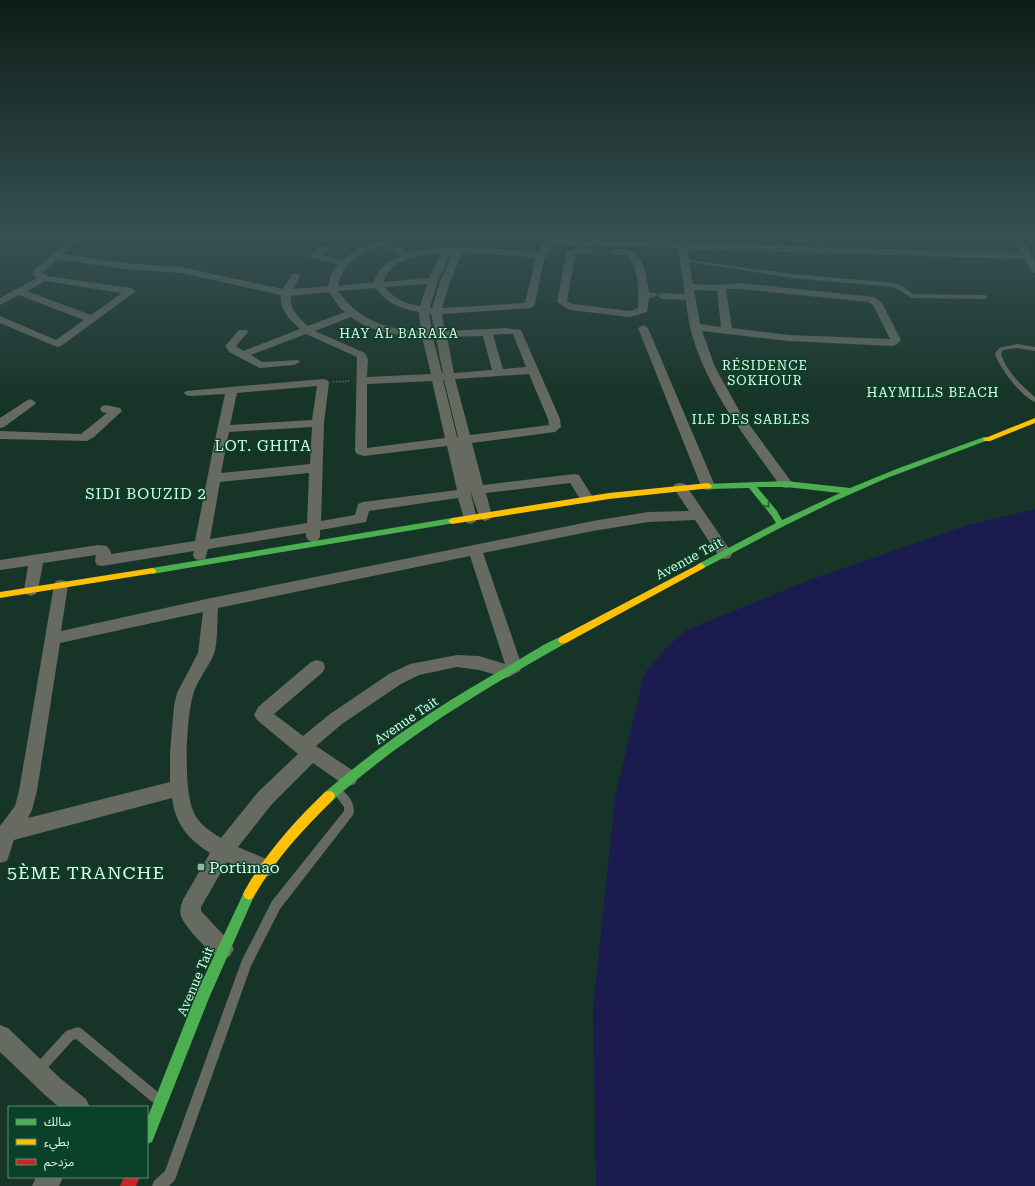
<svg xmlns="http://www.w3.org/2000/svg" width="1035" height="1186" viewBox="0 0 1035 1186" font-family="'Roboto Serif','Noto Sans Arabic',serif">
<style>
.water{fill:#1c1b50}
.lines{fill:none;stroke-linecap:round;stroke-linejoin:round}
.path{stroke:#626a62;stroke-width:1.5;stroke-dasharray:1.5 1.5;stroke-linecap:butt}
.lane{fill:#676a60;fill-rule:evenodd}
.street{fill:#676a60;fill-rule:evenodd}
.fast{fill:#4caf50;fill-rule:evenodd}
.slow{fill:#ffc107;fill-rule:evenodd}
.jam{fill:#c62828;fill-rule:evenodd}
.oneway{stroke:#1e6235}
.poi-dot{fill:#96b5a4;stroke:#0a4129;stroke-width:1.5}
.labels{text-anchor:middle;stroke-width:3;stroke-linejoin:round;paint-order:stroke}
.far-quarter-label{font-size:13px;letter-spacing:1px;fill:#dafbe7;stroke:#0a4129}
.street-label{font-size:13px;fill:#dafbe7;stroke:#0a4129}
.quarter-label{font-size:15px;letter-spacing:1px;fill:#dafbe7;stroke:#0a4129}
.near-poi-label{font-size:16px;fill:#dafbe7;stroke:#0a4129;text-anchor:start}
.near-quarter-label{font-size:18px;letter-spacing:1px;fill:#dafbe7;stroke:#0a4129}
</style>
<rect width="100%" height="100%" fill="#173428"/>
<path class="water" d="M1035 509V1186H596L593 1010 615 798 644 674 667 647 687 630 807 581 968 525Z"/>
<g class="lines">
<path class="path" d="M333 382 350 381"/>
<g class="lane">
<path d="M682 259 792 274 894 283 902 286 913 294 985 295 988 297 985 299 912 298 894 287 792 278 684 261H682Z"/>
<path d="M1017 344 1035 347V351L1017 348 1003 350 1001 354C1007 372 1021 385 1035 397V402C1021 396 1000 369 995 354L999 348Z"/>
<path d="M338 788C347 791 357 806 353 815L280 909 251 966 175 1180 169 1186H152L154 1181 165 1171 242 960 272 901 344 811V807L333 792 335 789Z"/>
<path d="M78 1027 82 1029 159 1093 161 1097 159 1101 155 1103 151 1101 76 1039 73 1040 42 1074 38 1076 34 1074 32 1070 34 1066 66 1031Z"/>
</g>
<g class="street">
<path d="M75 235H84L63 254 125 263 181 267 283 289 292 274 295 273 300 276 293 289 328 286 331 274 338 264 312 258 310 256C315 251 321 244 328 246L330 248 322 255 342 260 361 247 385 240 409 253C452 243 495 249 538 252L543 243 550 239 678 243 680 235H688L687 243 1021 253 1012 235H1020L1035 261V273L1032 272 1024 259 687 249 693 284 716 285 740 283 874 297 882 303 901 340 896 345 892 346 789 341 702 331 715 367 740 412 793 484 791 487 786 488 781 487C746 437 705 388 690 327 688 318 687 309 686 300L662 299 657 296 662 293 685 294 678 248 552 245 544 260 535 304 531 308 442 314 445 331 507 328 521 330 560 419 561 427 555 432 472 443 483 485 574 474 579 475 592 496 594 499 592 502 587 503 582 502 570 483 486 493 492 516 490 519 485 521 480 519 470 490 459 444 477 519 475 522 470 524 465 522 458 498 369 511 366 522 320 530V537L318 540 313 542 308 540 306 537V533L208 549 205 559 200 560 195 559 193 555 194 551 102 566 97 565 95 561 96 555 43 563 38 590 36 594 31 596 26 594 24 590 28 566 0 570V560L98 545 107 546 111 552V554L195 541 212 454 225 394 190 396 186 395 184 393 186 391 323 379 327 380 329 382 324 423 321 521 355 515 358 504 363 502 457 490 447 446 364 456 357 454 355 451 357 357 306 334 251 355 262 362 298 360 300 362 294 365 260 368 229 352 225 346 239 330H247L248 332 236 346 243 351 300 329C290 320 279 309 281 295L181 273 125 269 58 259 42 273 47 276 131 288 136 291 61 346 57 347 0 323V316L56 340 84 320 19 295 0 305V298L37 278 32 274 34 270ZM384 246 401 256C389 261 376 269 374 282L338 286C342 263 362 250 384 246ZM441 253 429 278 384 282C389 258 422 255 441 253ZM451 253H453L440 282 432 308 430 307 438 281ZM462 253 536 257 525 303 442 308 450 282ZM45 281 122 293 91 315 27 291ZM427 284 420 306C406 304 394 299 385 287ZM376 288C386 303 401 309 419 312L421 331C386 330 359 320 338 291ZM726 289H740L868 302 873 305 890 339 789 335 732 328ZM694 290 717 291 721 327 700 324ZM329 292 340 308 345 312 308 326C299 318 289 309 291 296ZM429 313 431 314 435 331H432ZM351 317C370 332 399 336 422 337L431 374 367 377 368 359 365 353 315 331ZM502 334H513L526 367 503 369 493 335ZM483 336 492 370 454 373 447 337ZM433 338H436L443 373H442ZM529 374 548 419 549 425 470 435 455 379ZM443 380H444L458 437H457ZM432 381 445 438 367 448V384ZM317 386 312 420 230 425 237 393ZM312 427 310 464 221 473 229 432ZM309 473 307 523 210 539 220 482Z"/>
<path d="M579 247 590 248 595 251C590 256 582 252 575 255L567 301 573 304 630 311 638 308C639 294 639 263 626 255H614L609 252C613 249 616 249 621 249 644 249 646 274 649 292L655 293 657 295 655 297 649 298 647 312 630 317 570 310 557 302 566 253 568 251Z"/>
<path d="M643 325 648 328 715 486 713 489 708 490 703 489 701 486 638 328Z"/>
<path d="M30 399 34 401 36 403 34 405 4 427 0 428V418L26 401Z"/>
<path d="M106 405 120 408 122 411 94 437 87 441 0 439V431L81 434 107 413 102 412 100 409 102 406Z"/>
<path d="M680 483 685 484 730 550 732 554 730 558 725 559 720 558 695 520 648 522 593 531 483 553 522 666 520 671 507 678 479 670 457 667 419 675 401 684 342 724 316 746 355 772 358 778 355 784 349 786 343 784 313 763 272 804 238 847 271 861 274 868 271 875 264 878 227 862 201 907V911L230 942 234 949 230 956 223 960C212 955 185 928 181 916 179 910 181 904 184 898L210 853C189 840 175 824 172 798L14 840 7 861 0 863V826L15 806 19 791 54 585 56 581 61 580 66 581 68 585 61 631 211 598 593 521 648 512 689 511 673 487 675 484ZM470 556 505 664 479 656 457 655 410 664 389 674 330 714 303 736 274 714 323 672 325 667 323 662 317 660 311 662 258 707 254 715 257 720 298 754 258 792 221 838C211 832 199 824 194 813 183 791 186 719 193 695 197 680 208 668 214 654 218 642 217 621 218 608ZM203 612 198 653 177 693 174 706 170 752V782L28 818 32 810 37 791 60 643Z"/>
<path d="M0 1025 8 1028 61 1079 86 1099 90 1107H59L45 1095 0 1052Z"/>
<path d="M36 1177H63L59 1186H32Z"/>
</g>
<g class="fast">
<path d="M984 437H990L991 439 887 478 835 501 778 529 704 568H698L697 566 698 564 776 523 771 515 749 488 708 489 704 486 705 484 786 481 850 488 899 468ZM757 487H786L840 493 782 520 777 511Z"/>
<path d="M452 518 455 519 456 521 455 523 152 574 148 571 152 568Z"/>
<path d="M563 636 566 637 568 640 566 643C484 689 404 737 333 800L329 801 325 800 323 796 325 792C381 744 442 703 507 667 524 657 546 642 563 636Z"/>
<path d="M249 888 253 890 255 894 209 998 152 1142 147 1144V1119L198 990 245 890Z"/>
</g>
<g class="slow">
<path d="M1035 418V423L990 441H984L983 439Z"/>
<path d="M708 483 712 486 711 488 609 499 452 524 448 521 452 518 609 493Z"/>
<path d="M701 563 705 566 704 568 566 643H560L558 640 560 637Z"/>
<path d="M152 568 155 569 156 571 155 573 0 598V592Z"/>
<path d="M329 791 333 792 335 796 333 800C302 830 274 861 253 898L249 900 245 898 243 894 245 890C266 853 294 822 325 792Z"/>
</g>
<path class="jam" d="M124 1177H140L136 1186H120Z"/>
</g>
<defs><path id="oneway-chevron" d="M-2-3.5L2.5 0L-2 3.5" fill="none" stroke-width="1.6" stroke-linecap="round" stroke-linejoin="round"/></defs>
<use class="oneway" href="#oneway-chevron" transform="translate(767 505) rotate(52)"/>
<linearGradient id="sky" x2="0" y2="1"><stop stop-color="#0d1d16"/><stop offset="0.59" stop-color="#365053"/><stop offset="1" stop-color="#365053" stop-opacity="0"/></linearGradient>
<rect width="1035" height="401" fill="url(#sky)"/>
<rect class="poi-dot" x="197" y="863" width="8" height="8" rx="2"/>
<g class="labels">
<g class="far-quarter-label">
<text x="399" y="338">HAY AL BARAKA</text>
<text x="765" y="370">RÉSIDENCE<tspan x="765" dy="15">SOKHOUR</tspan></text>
<text x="933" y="397">HAYMILLS BEACH</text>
<text x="751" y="424">ILE DES SABLES</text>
</g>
<g class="street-label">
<text transform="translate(689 558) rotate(-28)" y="5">Avenue Tait</text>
<text transform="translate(406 720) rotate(-34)" y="5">Avenue Tait</text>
<text transform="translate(195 981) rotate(-67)" y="5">Avenue Tait</text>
</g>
<g class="quarter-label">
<text x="263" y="451">LOT. GHITA</text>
<text x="146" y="499">SIDI BOUZID 2</text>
</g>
<g class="near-poi-label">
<text x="209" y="873">Portimao</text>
</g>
<g class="near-quarter-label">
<text x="86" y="879">5ÈME TRANCHE</text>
</g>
</g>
<rect x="8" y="1106" width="140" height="72" fill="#0a4129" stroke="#5d8b75"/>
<rect x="16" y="1119" width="20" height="6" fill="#4caf50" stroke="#5d8b75"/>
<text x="44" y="1126" font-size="12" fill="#dafbe7">سالك</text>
<rect x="16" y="1139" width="20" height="6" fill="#ffc107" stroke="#5d8b75"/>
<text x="44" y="1146" font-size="12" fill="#dafbe7">بطيء</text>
<rect x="16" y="1159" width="20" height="6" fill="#c62828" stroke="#5d8b75"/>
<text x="44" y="1166" font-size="12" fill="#dafbe7">مزدحم</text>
</svg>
